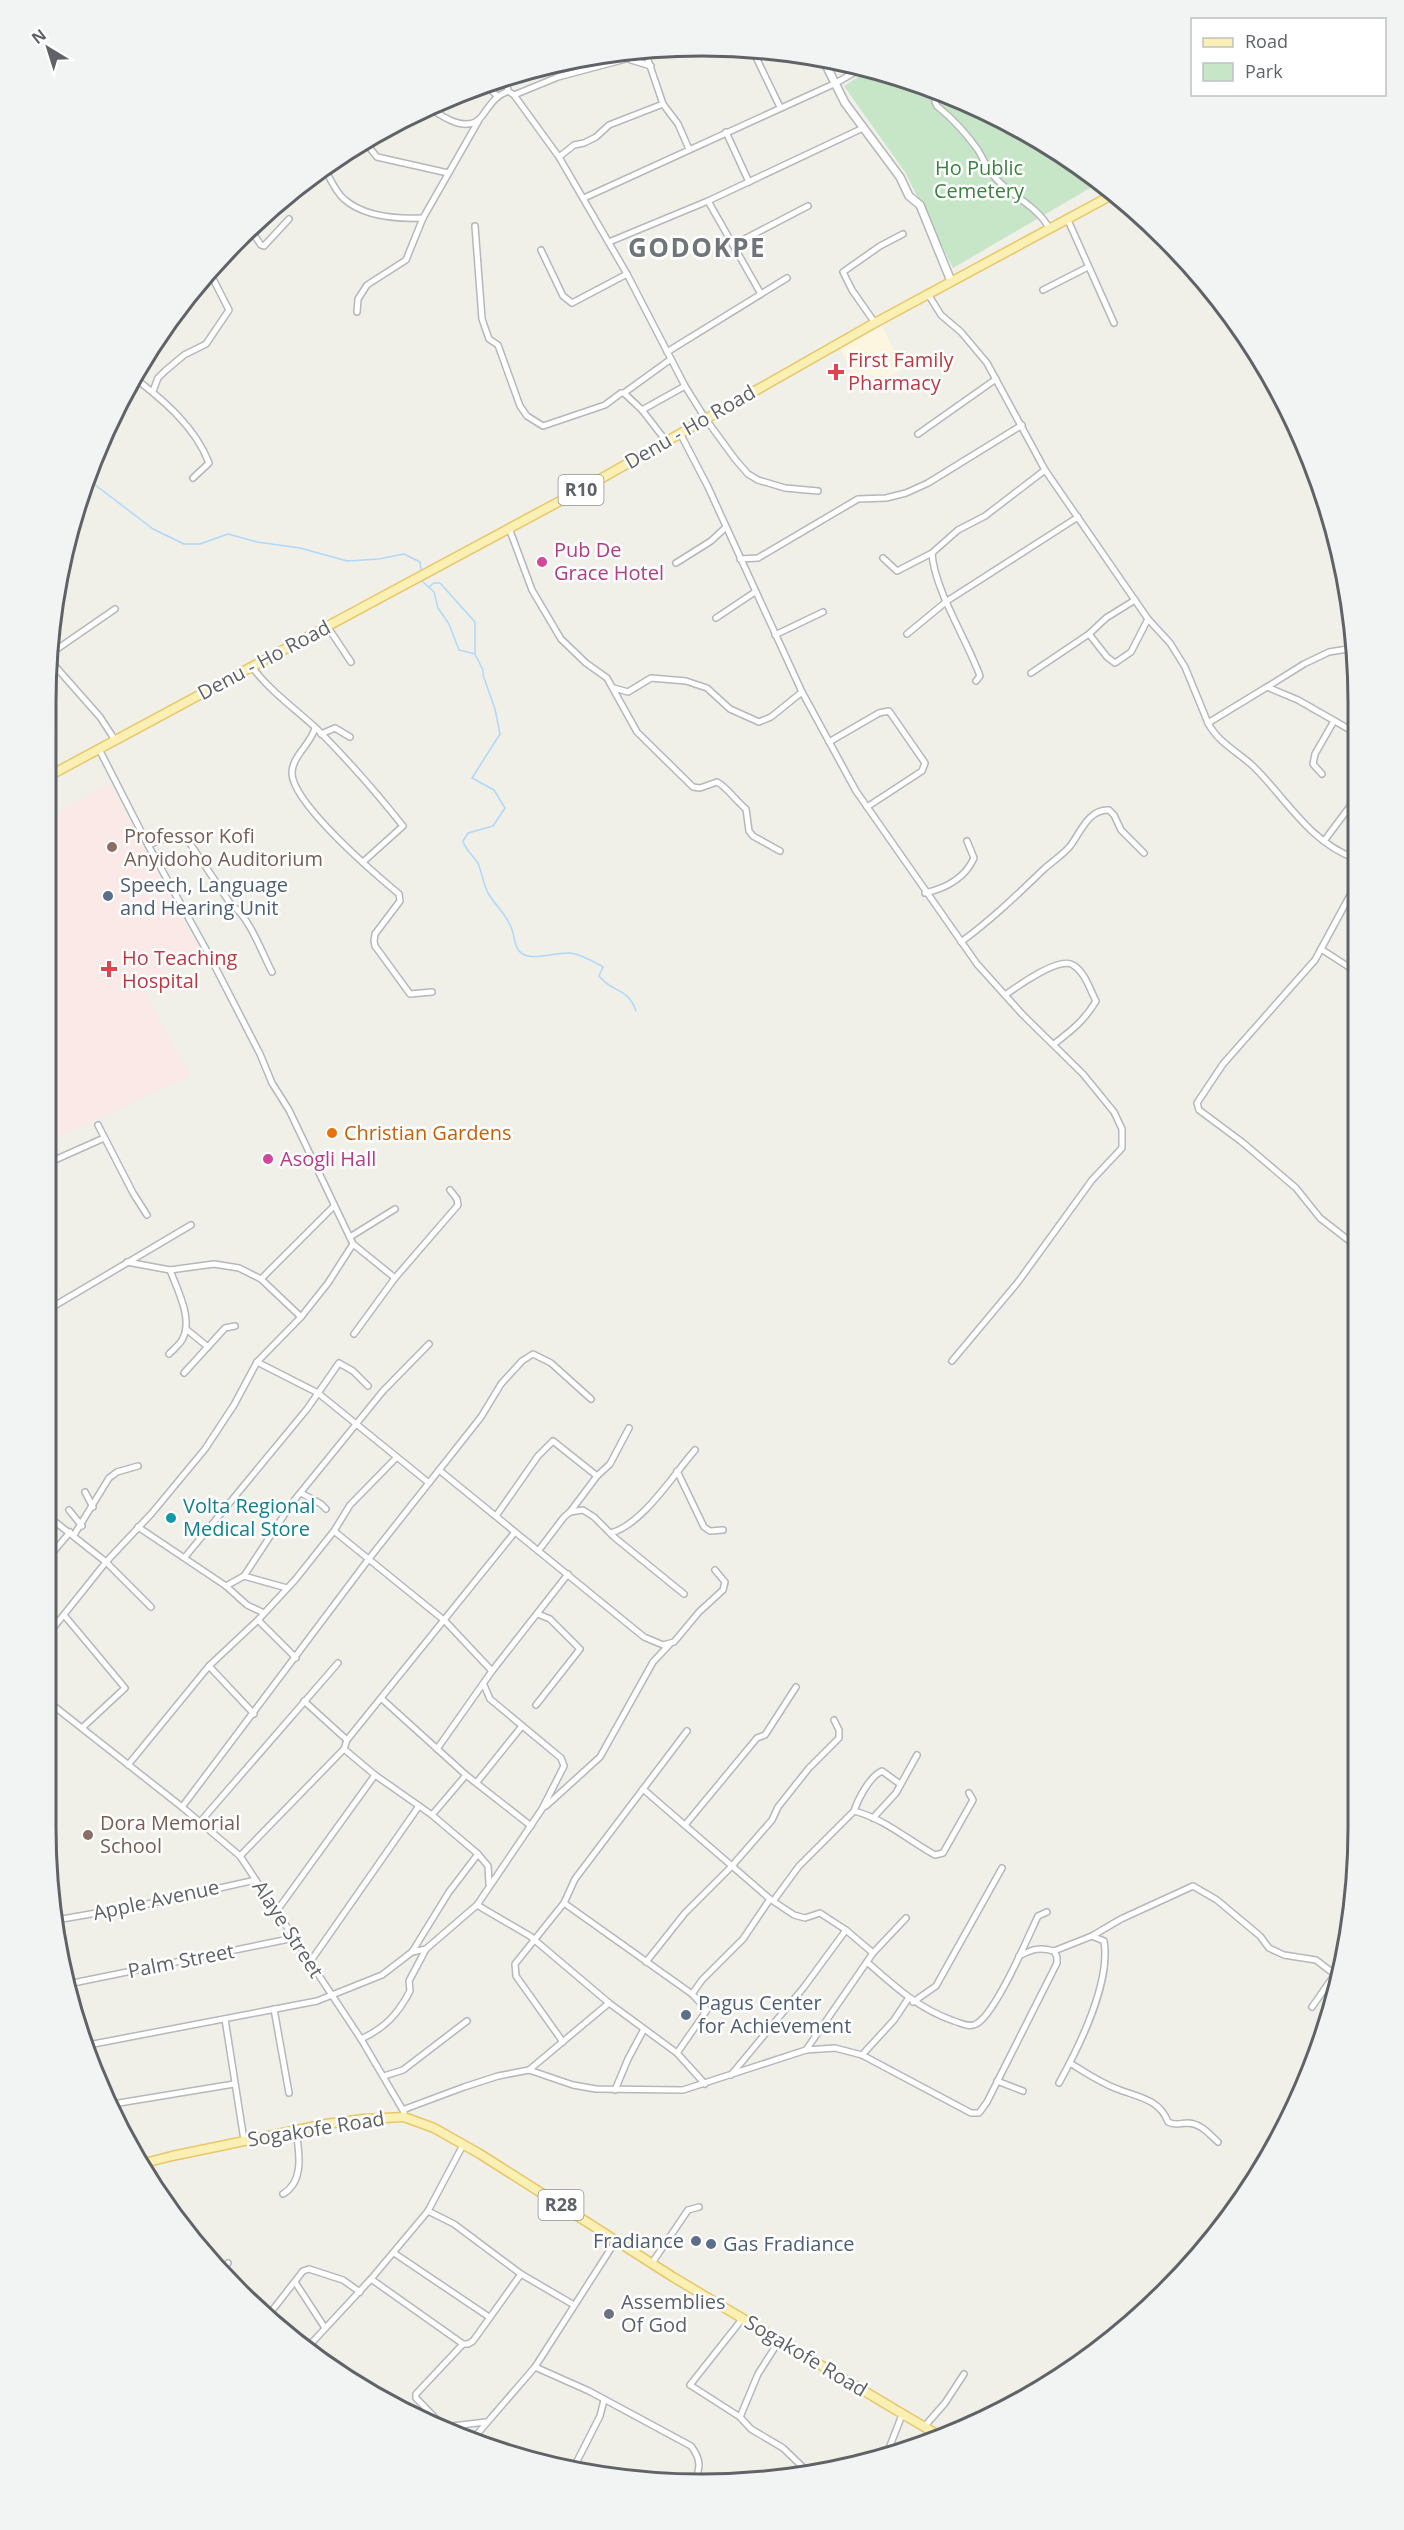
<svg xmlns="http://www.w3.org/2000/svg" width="1404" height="2530" viewBox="0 0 1404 2530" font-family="'Open Sans',sans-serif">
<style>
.commercial{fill:#fcf6e1}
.medical{fill:#fae9e7}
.green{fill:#c7e5c7}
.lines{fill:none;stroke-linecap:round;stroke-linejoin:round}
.stream{stroke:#afd8f9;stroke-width:1.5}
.minor-casing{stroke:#b5b8bb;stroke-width:8}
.tertiary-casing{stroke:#b5b8bb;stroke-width:10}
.primary-casing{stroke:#e8c769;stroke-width:11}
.minor{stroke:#fff;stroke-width:5}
.tertiary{stroke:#fff;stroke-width:7}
.primary{stroke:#faf0b4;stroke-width:8}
.health-dot{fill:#e0444e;stroke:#fff;stroke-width:2}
.hotel-dot{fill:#d1479c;stroke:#fff;stroke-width:2}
.education-dot{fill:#8d6e63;stroke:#fff;stroke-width:2}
.service-dot{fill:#5c6f8a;stroke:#fff;stroke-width:2}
.food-dot{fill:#e8710a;stroke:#fff;stroke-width:2}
.culture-dot{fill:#0f9aa8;stroke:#fff;stroke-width:2}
.worship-dot{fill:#6b7280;stroke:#fff;stroke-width:2}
.labels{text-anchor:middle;stroke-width:5;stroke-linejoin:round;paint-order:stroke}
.shield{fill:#fff;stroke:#8f9295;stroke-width:1.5}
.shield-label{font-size:18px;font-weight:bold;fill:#5f6367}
.park-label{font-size:20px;fill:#3c8240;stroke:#fff}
.health-label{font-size:20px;fill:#be3a42;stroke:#fff;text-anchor:start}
.street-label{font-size:20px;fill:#5f6367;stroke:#fff}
.hotel-label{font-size:20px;fill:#b23c85;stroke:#fff;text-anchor:start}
.education-label{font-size:20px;fill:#785e54;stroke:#fff;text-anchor:start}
.service-label{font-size:20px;fill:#4e5e75;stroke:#fff;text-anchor:start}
.food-label{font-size:20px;fill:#c56008;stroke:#fff;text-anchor:start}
.culture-label{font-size:20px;fill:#0d838f;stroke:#fff;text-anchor:start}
.worship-label{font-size:20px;fill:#5b616d;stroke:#fff;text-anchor:start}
.district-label{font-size:26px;font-weight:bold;letter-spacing:1.5px;fill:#707579;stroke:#fff}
.rim{fill:none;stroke:#5f6367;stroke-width:3}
</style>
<rect width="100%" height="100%" fill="#f0efe8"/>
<path class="commercial" d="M882 326 903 369 863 391 840 349Z"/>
<path class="medical" d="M109 783 200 952 141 985 190 1076 48 1142 47 819Z"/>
<path class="green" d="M869 70 914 80 1031 133 1097 184 953 268 905 172 844 86Z"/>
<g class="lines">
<g class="stream">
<path d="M86 478 153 529 184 544H200L228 534 257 542 300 548 347 561 379 559 404 554 420 562 421 571"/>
<path d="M422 581 434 592 438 608 449 624 459 650 475 654 483 670V675L495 709 500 734 472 778 494 790 505 808 493 826 468 833 463 841C465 850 473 855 478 863 482 873 483 883 488 893 495 905 506 914 511 927 516 938 513 953 528 956 542 959 556 952 570 953 581 954 594 962 603 967L599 976C612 993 628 987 636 1011"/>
<path d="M429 587 434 583H440L475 622V653"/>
</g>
<g class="minor-casing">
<g id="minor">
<path d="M752 49 780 107"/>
<path d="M646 54 663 104"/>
<path d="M631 60 651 66"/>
<path d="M506 77 508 91 514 95 559 157 627 274 685 386 705 418 735 459 748 474 758 480 785 488 818 491"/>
<path d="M486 85 497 96"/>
<path d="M938 91 935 102 937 106C953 119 966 133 978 150 983 158 986 167 992 174 1009 196 1036 204 1049 228"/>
<path d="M514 95 558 77 671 47"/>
<path d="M428 107C441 116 468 135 482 116 491 104 494 97 508 91"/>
<path d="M726 132 749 182"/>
<path d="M365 142 377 157 448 173"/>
<path d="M559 157 574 145 584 143 596 137 609 125 663 104 678 124 689 149"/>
<path d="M328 175C332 183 337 193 344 199 364 217 398 219 423 218"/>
<path d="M584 198 836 83 862 68"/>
<path d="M708 201 761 294"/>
<path d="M1067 218 1114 323"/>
<path d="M475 226 482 319 489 339 498 345 520 406 527 416 543 426 605 405 621 393H624L642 410 666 441"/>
<path d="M250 229 261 245 264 246 289 219"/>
<path d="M609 242 708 201 863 128"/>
<path d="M733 245 808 206"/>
<path d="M541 250 563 296 572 303 627 274"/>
<path d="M1043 290 1088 267"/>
<path d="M928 294 941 315 961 332 987 363 1045 470 1148 619 1170 643 1185 667 1208 723 1267 687 1298 700 1354 732"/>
<path d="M357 312 358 299 367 285 406 260 423 218 479 120"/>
<path d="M875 323 852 290 843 272 880 246 903 234"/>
<path d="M667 352 787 278"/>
<path d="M132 376C162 399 195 426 209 463L193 478"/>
<path d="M153 391 158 378 165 371 184 355 206 344 229 310 208 269"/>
<path d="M624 393 671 359"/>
<path d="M642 410 685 386"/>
<path d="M680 433 708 487 802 692 856 791 977 964 1022 1014 1083 1074 1114 1112 1122 1129V1148L1092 1180 1018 1282 952 1361"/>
<path d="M918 434 996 379"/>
<path d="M509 528 532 590 561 639 586 663 607 678 637 732 693 787 700 788 717 782C727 787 736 801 746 809L749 831 753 836 780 851"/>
<path d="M883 558 897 571 932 553"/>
<path d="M740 559 758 558 858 499 886 498 906 493 928 483 1022 425"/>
<path d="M676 563 711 541 725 528"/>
<path d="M716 618 755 592"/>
<path d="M327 626 351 662"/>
<path d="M907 634 947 601 1078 517"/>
<path d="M1089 634 1107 657 1115 663 1131 652 1148 619"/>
<path d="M775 635 823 612"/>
<path d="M47 656 115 609"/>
<path d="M47 657 100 717 115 740"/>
<path d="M252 667C270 691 294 708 316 728 347 759 376 792 403 826L363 862"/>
<path d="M1031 673 1089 634 1106 618 1135 600"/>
<path d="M976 681 980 676C967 640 934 589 932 553L958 530 985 516 1045 470"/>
<path d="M1267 687 1304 664 1329 652 1354 648"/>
<path d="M614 688 628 692 651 678 686 681 707 688 730 709 759 722 771 717 802 692"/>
<path d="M1208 723C1219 744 1239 752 1255 768 1286 799 1310 842 1354 858"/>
<path d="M315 728C311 744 292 756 292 773 292 803 375 874 399 894L400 901 375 934 374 941 375 946 410 994 432 992"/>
<path d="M321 734 335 728 350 737"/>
<path d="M829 742 879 713 889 711 925 763 922 771 867 807"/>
<path d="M99 749 148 845 208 953 260 1054 272 1083 289 1110 353 1244 395 1278"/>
<path d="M1322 774 1313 764 1315 754 1334 721"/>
<path d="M1324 841 1354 801"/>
<path d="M148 845C162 840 175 833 189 842L232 906C248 914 263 955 272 972"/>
<path d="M1354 888 1315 960 1223 1064 1197 1103 1199 1110 1242 1142 1296 1188 1320 1218 1356 1246"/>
<path d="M925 893C947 888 965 878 974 858L967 841"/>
<path d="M961 942C991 920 1017 895 1044 869 1053 861 1064 854 1071 845 1081 831 1089 809 1109 810L1114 815 1121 830 1144 853"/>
<path d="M1321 949 1355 971"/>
<path d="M1005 995C1018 986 1059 956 1073 965 1085 972 1090 990 1096 1001 1085 1020 1071 1031 1054 1044"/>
<path d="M98 1125 133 1193 147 1215"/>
<path d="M48 1163 104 1138"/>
<path d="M350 1237 395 1209"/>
<path d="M127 1262 170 1270 214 1264 239 1268 261 1279 301 1317"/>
<path d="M261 1279 334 1206"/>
<path d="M49 1309 191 1225"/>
<path d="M186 1329 208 1347"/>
<path d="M354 1334 395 1278 458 1205 457 1199 450 1190"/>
<path d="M169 1354C173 1350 179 1345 182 1340 194 1320 177 1289 170 1270"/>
<path d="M257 1362 318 1393 429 1483"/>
<path d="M184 1373 225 1328 235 1326"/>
<path d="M439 1470 644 1637 663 1645 674 1642 699 1612 723 1590 725 1582 715 1570"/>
<path d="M677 1471 704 1527 710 1531 723 1530"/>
<path d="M85 1492 93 1507"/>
<path d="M301 1493 321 1504 326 1509"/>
<path d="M69 1510 82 1526"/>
<path d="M570 1512 583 1510 594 1517 614 1537 684 1594"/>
<path d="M496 1516 538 1456 553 1441 597 1476"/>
<path d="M49 1517 106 1562 50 1632"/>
<path d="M138 1527 226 1586 247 1605 264 1613"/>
<path d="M334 1531 445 1621 492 1671"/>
<path d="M611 1533C643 1524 673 1475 695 1450"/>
<path d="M74 1535 109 1478 117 1472 138 1466"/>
<path d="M539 1550 564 1517 570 1512 597 1476 610 1464 629 1428"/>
<path d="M49 1557 70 1532"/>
<path d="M185 1557 307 1409 339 1363 353 1371 368 1386"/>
<path d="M244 1576 287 1588"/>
<path d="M226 1586 244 1576 292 1503 383 1391 429 1344"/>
<path d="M151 1607 106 1562 152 1513 205 1449 234 1405 257 1362 301 1317 328 1283 353 1244"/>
<path d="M64 1615 125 1688 82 1728"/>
<path d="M258 1620 296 1658"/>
<path d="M209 1666 254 1714"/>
<path d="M382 1699 466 1775 531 1826"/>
<path d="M304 1701 347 1740"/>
<path d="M50 1703 182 1807 240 1856 361 2039 404 2112"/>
<path d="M536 1705 580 1649 550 1619 538 1614"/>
<path d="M344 1749 375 1775 432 1815 478 1854 488 1866 489 1884"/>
<path d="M437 1749 492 1671 568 1574"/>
<path d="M128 1765 209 1666 258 1620 295 1580 334 1531 350 1505 396 1458"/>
<path d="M477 1782 522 1726"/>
<path d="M643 1789 770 1899 794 1915 805 1918 820 1913 846 1930"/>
<path d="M546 1806 600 1757 653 1662 669 1645"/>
<path d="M182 1807 368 1560 481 1417 501 1384 522 1361 533 1354 551 1363 591 1399"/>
<path d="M854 1811C885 1819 908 1840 935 1855L943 1853 973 1800 969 1793"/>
<path d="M432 1815 466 1775"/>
<path d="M873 1818 896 1793 917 1755"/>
<path d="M200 1822 338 1663"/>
<path d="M685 1825 757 1738 765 1735 796 1687"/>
<path d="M240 1856 344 1749 347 1740 515 1532"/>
<path d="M51 1895 72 2005"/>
<path d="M774 1900 799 1866 854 1811C858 1799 870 1776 882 1771L900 1784"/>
<path d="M564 1903 692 1994"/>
<path d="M477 1905 530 1936 609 2003 677 2053 705 2084"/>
<path d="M276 1912 375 1775"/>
<path d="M56 1920 143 1905 256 1880"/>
<path d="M1054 1951 1092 1936 1121 1919 1193 1886 1217 1900 1260 1936 1269 1948 1284 1955 1316 1960 1337 1976"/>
<path d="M412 1952 426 1949 477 1905 542 1809 564 1766 561 1758 490 1699 484 1685"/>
<path d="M310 1962 419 1806"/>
<path d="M646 1962 685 1913 731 1867 772 1820 778 1807 809 1768 839 1738V1730L834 1720"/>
<path d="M867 1962C894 1986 919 2009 954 2021 961 2023 969 2028 976 2024 995 2015 1028 1937 1038 1916L1047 1912"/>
<path d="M68 1984 294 1938"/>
<path d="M913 2002 936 1986 1002 1868"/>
<path d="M1312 2007 1335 1974"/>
<path d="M274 2009 289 2093"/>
<path d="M225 2019 244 2140"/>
<path d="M361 2039C385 2028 398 2014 410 1991L409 1981 426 1949"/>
<path d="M563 2042 516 1976 515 1964 564 1903 575 1879 687 1731"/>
<path d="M91 2045 99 2086"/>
<path d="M83 2046 317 2001 382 1975 412 1952 449 1892 478 1854"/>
<path d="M806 2050 873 1953 906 1918"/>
<path d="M677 2053 707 2010 692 1994 702 1980 743 1939 770 1899"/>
<path d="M862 2055 894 2020 908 1999"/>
<path d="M1070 2063C1086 2073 1102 2084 1120 2090 1139 2097 1160 2100 1168 2122 1176 2126 1180 2123 1188 2123 1202 2124 1209 2134 1218 2142"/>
<path d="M529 2070 609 2003"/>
<path d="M731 2075 804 1987 846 1930 873 1953"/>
<path d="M384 2076 403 2070 467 2021"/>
<path d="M997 2081 1023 2091"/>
<path d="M1059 2083C1079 2047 1111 1982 1104 1941L1092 1936"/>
<path d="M615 2090 628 2059 644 2029"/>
<path d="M107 2105 234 2084"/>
<path d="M405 2109 464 2087 498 2076 529 2070 573 2085 596 2089 683 2090 806 2050 835 2048 862 2055 971 2113H979L987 2102 1057 1963V1957L1054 1951C1039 1947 1033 1949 1019 1956"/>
<path d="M283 2194C305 2181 299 2152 296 2130"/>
<path d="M428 2211 454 2224 521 2274 574 2305"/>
<path d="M617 2239 535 2367 589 2391 691 2446C701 2459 701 2468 694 2482"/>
<path d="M394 2253 489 2317"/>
<path d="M652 2263 688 2210 699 2207"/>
<path d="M220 2273 228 2263"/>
<path d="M371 2279 428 2211 463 2145"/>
<path d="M295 2282 325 2328"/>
<path d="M267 2317 303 2271 309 2269 343 2280 360 2292"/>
<path d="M743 2318 690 2385 740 2417 751 2429 783 2448 811 2475"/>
<path d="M463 2344 416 2394V2398L444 2427 486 2422"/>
<path d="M306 2349 371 2279 463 2344H468L473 2341 521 2274"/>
<path d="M740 2417 758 2374 779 2341"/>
<path d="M924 2427 945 2403 964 2374"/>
<path d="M472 2440 535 2367"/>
<path d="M886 2456 902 2415"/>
<path d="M572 2471 600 2416 604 2400"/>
</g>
</g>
<g class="tertiary-casing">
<path id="tertiary" d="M823 59 845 103 900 177 909 196 920 205 951 281"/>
</g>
<g class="primary-casing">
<g id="primary">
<path d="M47 777 588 486 871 325 1112 195"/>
<path d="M141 2164 172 2156 326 2124 363 2119 404 2117 434 2128 480 2154 673 2277 943 2438"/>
</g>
</g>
<use href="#minor" class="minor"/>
<use href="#tertiary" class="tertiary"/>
<use href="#primary" class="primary"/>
</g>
<g class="health-dot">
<path d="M833 363h6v6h6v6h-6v6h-6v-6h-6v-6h6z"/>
<path d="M106 960h6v6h6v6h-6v6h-6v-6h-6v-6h6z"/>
</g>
<g class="hotel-dot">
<circle cx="542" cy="562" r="6"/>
<circle cx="268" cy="1159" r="6"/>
</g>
<g class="education-dot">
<circle cx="112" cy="847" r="6"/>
<circle cx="88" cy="1835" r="6"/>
</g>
<g class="service-dot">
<circle cx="108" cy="896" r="6"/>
<circle cx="686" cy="2015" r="6"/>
<circle cx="696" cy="2241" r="6"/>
<circle cx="711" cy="2244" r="6"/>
</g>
<circle class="food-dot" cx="332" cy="1133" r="6"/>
<circle class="culture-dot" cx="171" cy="1518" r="6"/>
<circle class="worship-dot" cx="609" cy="2314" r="6"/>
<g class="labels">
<g class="shield">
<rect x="558.5" y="475" width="45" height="30" rx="4.5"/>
<rect x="538.5" y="2190" width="45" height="30" rx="4.5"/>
</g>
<g class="shield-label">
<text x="581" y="496">R10</text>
<text x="561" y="2211">R28</text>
</g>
<g class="park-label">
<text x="979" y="175">Ho Public<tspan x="979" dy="23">Cemetery</tspan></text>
</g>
<g class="health-label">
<text x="848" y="367">First Family<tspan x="848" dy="23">Pharmacy</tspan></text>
<text x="122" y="965">Ho Teaching<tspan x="122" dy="23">Hospital</tspan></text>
</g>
<g class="street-label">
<text transform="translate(690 427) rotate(-30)" y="7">Denu - Ho Road</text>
<text transform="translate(264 660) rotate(-28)" y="7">Denu - Ho Road</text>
<text transform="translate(156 1900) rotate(-12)" y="7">Apple Avenue</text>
<text transform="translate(288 1929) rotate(57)" y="7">Alaye Street</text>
<text transform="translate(181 1961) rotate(-11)" y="7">Palm Street</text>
<text transform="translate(316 2129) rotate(-9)" y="7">Sogakofe Road</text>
<text transform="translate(806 2356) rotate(31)" y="7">Sogakofe Road</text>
</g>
<g class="hotel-label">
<text x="554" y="557">Pub De<tspan x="554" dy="23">Grace Hotel</tspan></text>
<text x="280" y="1166">Asogli Hall</text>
</g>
<g class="education-label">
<text x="124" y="843">Professor Kofi<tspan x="124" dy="23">Anyidoho Auditorium</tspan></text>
<text x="100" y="1830">Dora Memorial<tspan x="100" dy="23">School</tspan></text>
</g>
<g class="service-label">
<text x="120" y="892">Speech, Language<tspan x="120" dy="23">and Hearing Unit</tspan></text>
<text x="698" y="2010">Pagus Center<tspan x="698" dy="23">for Achievement</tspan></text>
<text x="684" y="2248" text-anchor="end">Fradiance</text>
<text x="723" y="2251">Gas Fradiance</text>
</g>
<g class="food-label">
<text x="344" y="1140">Christian Gardens</text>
</g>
<g class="culture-label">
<text x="183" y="1513">Volta Regional<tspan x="183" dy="23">Medical Store</tspan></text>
</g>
<g class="worship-label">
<text x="621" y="2309">Assemblies<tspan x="621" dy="23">Of God</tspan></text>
</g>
<g class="district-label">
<text x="697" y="257">GODOKPE</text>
</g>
</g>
<path d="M0 0H1404V2530H0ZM702 56H702A646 646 0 0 1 1348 702V1828A646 646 0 0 1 702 2474H702A646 646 0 0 1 56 1828V702A646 646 0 0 1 702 56Z" fill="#f2f3f3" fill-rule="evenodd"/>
<path class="rim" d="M702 56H702A646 646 0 0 1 1348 702V1828A646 646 0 0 1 702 2474H702A646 646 0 0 1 56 1828V702A646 646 0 0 1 702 56Z"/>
<rect x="1191" y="18" width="195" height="78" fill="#ffffff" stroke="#bfc1c2" stroke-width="1.5"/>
<rect x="1203" y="38" width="30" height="9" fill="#faf0b4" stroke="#bfc1c2" stroke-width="1.5"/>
<text x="1245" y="48" font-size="18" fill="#5f6367">Road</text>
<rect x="1203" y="63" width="30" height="18" fill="#c7e5c7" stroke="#bfc1c2" stroke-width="1.5"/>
<text x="1245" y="78" font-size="18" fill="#5f6367">Park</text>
<g transform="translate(48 48) rotate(322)" stroke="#ffffff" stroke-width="4.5" paint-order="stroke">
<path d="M0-4.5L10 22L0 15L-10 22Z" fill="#5f6367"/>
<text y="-9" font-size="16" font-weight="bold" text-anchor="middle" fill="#5f6367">N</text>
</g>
</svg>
